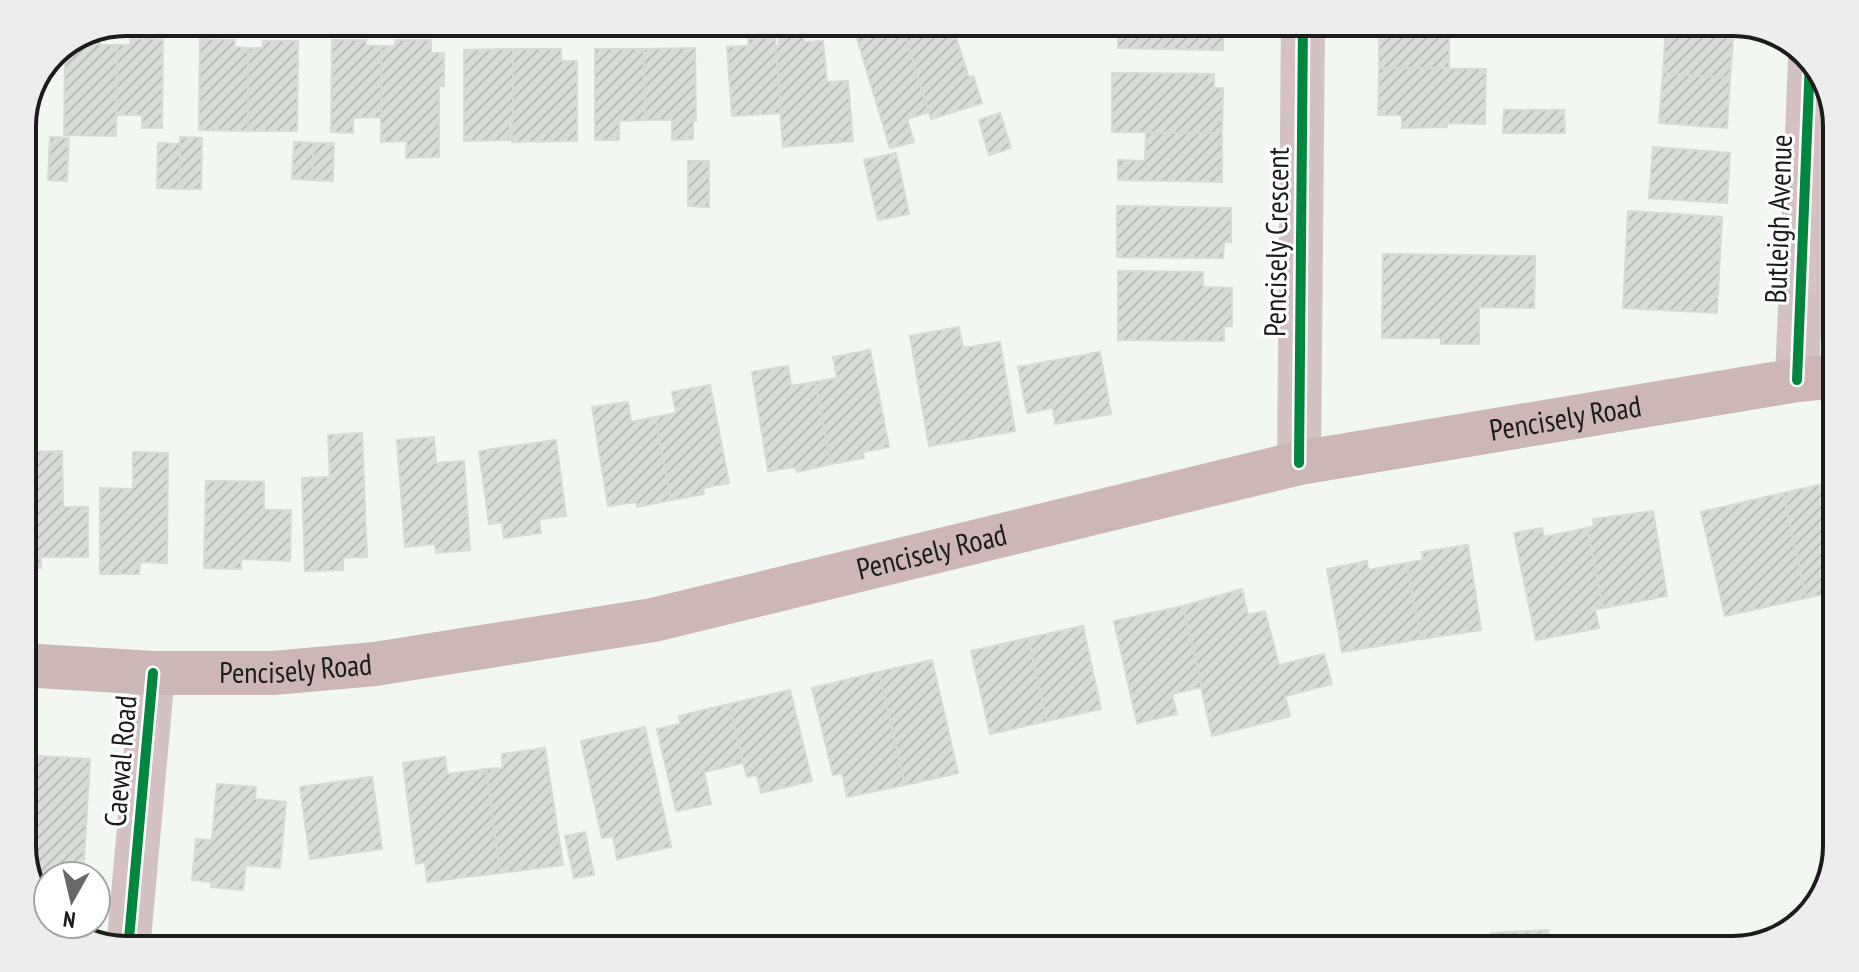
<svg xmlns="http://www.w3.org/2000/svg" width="1859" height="972" viewBox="0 0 1859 972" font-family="'PT Sans Narrow',sans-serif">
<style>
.building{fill:url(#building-hatch);stroke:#d7dbd6;stroke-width:2}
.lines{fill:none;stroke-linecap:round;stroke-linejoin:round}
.street{stroke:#d4c1c2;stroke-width:44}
.secondary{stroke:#ccb6b6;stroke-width:44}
.cycleway-casing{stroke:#fff;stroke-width:15}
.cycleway{stroke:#00873e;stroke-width:10}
.labels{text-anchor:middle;stroke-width:6;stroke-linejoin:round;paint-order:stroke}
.street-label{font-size:30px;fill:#1a1d1a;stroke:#fff}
.rim{fill:none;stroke:#1a1d1a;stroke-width:4}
</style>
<defs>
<pattern id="building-hatch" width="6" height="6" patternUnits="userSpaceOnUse" patternTransform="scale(2)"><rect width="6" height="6" fill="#d9ddd8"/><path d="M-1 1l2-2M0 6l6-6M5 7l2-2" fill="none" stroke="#babdb9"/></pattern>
</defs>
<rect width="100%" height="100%" fill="#f2f7f2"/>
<g class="building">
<path d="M870 22H901L929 112 907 119 914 142 890 148 856 35 872 30Z"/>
<path d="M901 22H951L969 78 973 76 982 103 931 119Z"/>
<path d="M1147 22H1223V50L1118 48V27L1147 28Z"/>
<rect x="1379" y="22" width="70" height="46"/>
<path d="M1666 23 1734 28 1730 78 1663 73Z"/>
<path d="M803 35 804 42 823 41 827 82 848 81 853 141 783 147 775 46H779V37Z"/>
<path d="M775 37 781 113 732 116 727 47 749 46 748 39Z"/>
<path d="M130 38 163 39 162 128H142V115H116L117 45H131Z"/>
<path d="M85 39H100V45H117L116 136 64 135 65 47Z"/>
<path d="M200 39 235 40 234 47 248 48V131L199 130Z"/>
<path d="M332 40H366V46H381V117L353 118V133L331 132Z"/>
<path d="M395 40H431V53H444V86H439V157L406 158 407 141 381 142V46H395Z"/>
<path d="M263 41H298L297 131H248V48H263Z"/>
<path d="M695 48 696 121H693V139L672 140V120H645L644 49Z"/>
<path d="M513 49H561V61H577V141L512 142Z"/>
<path d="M513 49V121L510 122V140L464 141V50Z"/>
<path d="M595 49H644L645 120 619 121V140H595Z"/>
<path d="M1379 68 1486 69 1485 124 1447 123V127L1402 128V115H1378Z"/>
<path d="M1112 73 1214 74V88H1223L1222 133 1112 132Z"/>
<path d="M1663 73 1730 78 1727 128 1659 123Z"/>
<path d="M1504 110H1564L1565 133H1503Z"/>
<path d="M1000 113 1011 148 989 155 979 120Z"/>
<path d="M1146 133H1222V182L1118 180V160L1145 161Z"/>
<path d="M50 137 69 138 67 181 48 180Z"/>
<path d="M180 137 202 138 201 189H179Z"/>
<path d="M294 142 314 143 312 180 292 179Z"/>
<path d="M158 143 180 144 179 189 157 188Z"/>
<path d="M314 143H334L333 181 312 180Z"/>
<path d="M1653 147 1730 153 1727 203 1649 198Z"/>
<path d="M896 153 909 214 878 220 864 160Z"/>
<path d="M688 161H709V207L688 206Z"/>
<path d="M1117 206 1231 208V242H1224L1223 258 1117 257Z"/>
<path d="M1628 211 1722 217 1717 313 1623 308Z"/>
<path d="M1383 254 1535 256 1534 308 1479 307V344H1441V338H1382Z"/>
<path d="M1118 271 1203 272V287L1232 288V326H1224V341L1118 340Z"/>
<path d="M959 327 963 348 1000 342 1015 431 929 446 910 336Z"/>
<path d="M870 350 889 447 863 452 864 458 831 464 815 382 837 378 833 357Z"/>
<path d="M1100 352 1111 414 1055 424 1053 408 1027 413 1018 367Z"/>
<path d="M788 366 791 386 815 382 831 464 797 472 796 467 768 471 752 372Z"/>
<path d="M710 385 729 483 703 488 704 494 671 500 655 417 676 413 672 392Z"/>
<path d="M628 402 631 422 655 417 671 500 637 507 636 502 608 506 592 407Z"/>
<path d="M362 433 367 557 343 558V570L305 571 302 478 330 477 328 435Z"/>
<path d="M434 437 436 463 464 461 470 550 436 553 435 544 405 547 397 440Z"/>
<path d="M556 440 566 516 539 519 541 533 504 538 502 522 489 524 479 451Z"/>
<path d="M62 451 63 507H88V557H41V568H22V476H25V452Z"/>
<path d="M133 452 168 453 167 563 140 562 139 574H100V488L133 489Z"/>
<path d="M206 481 264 482V510H291L290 561 241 559V569L204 568Z"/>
<path d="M1837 481V591L1806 598 1783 493Z"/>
<path d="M1783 493 1806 598 1725 616 1701 512Z"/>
<path d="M1653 511 1667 596 1603 608 1587 528 1594 526 1593 519Z"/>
<path d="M1542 528 1544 537 1587 528 1603 608 1595 609 1599 628 1536 640 1514 533Z"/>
<path d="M1468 545 1481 630 1421 639 1406 563 1423 560 1422 552Z"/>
<path d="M1367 561 1368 570 1406 563 1421 639 1342 652 1327 569Z"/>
<path d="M1242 589 1248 615 1265 611 1279 665 1324 654 1332 684 1285 696 1290 716 1212 736 1183 606Z"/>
<path d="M1183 606 1202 687 1172 694 1177 714 1137 723 1114 621Z"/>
<path d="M1083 626 1101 709 1047 721 1028 638Z"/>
<path d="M1028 638 1047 721 990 734 971 651Z"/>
<path d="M932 660 958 773 905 785 879 672Z"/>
<path d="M879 672 905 785 847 797 842 773 833 775 812 688Z"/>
<path d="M790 690 812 781 761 793 757 775 747 777 729 704Z"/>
<path d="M729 704 743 763 704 772 711 804 676 811 657 729 680 724 679 716Z"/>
<path d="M645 727 671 847 617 859 613 836 602 838 581 741Z"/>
<path d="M545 748 563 865 500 873 486 769 503 768 502 754Z"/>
<path d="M23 755 90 759 83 876 30 877 22 853Z"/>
<path d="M445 757 447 774 486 769 500 873 427 882 425 862 416 864 403 763Z"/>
<path d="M372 777 382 849 310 859 300 787Z"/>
<path d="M217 784 256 787 255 799 286 802 280 868 246 865 243 890 211 887V882L192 880 196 839 212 840Z"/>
<path d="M585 832 594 875 574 878 565 836Z"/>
<path d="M1548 930 1549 950H1492L1491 933Z"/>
</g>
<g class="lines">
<g class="street">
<path d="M1797 380 1810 60"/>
<path d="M1299 463 1303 22"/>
<path d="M128 950 153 673"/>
</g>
<path class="secondary" id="s1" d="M22 665 153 673H273L375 664 653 620 1299 463 1797 380 1837 376"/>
<g class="cycleway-casing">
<g id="cycleway">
<path d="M1797 380 1810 60"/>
<path d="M1299 463 1303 22"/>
<path d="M128 950 153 673"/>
</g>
</g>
<use href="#cycleway" class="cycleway"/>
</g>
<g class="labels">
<g class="street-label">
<text transform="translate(1779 219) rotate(-88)" y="10">Butleigh Avenue</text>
<text transform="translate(1277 242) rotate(-89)" y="10">Pencisely Crescent</text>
<text dy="10" stroke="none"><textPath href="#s1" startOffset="1570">Pencisely Road</textPath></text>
<text dy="10" stroke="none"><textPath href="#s1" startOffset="922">Pencisely Road</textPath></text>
<text dy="10" stroke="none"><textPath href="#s1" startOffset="274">Pencisely Road</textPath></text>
<text transform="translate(121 761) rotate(-85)" y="10">Caewal Road</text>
</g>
</g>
<path d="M0 0H1859V972H0ZM126 36H1733A90 90 0 0 1 1823 126V846A90 90 0 0 1 1733 936H126A90 90 0 0 1 36 846V126A90 90 0 0 1 126 36Z" fill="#ededed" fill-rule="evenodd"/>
<path class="rim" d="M126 36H1733A90 90 0 0 1 1823 126V846A90 90 0 0 1 1733 936H126A90 90 0 0 1 36 846V126A90 90 0 0 1 126 36Z"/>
<g transform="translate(72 900) rotate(188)"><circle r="38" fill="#ffffff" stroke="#a3a5a3" stroke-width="2"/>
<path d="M0-6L14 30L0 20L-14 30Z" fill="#666966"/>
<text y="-12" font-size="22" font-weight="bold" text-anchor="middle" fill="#1a1d1a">N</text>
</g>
</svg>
